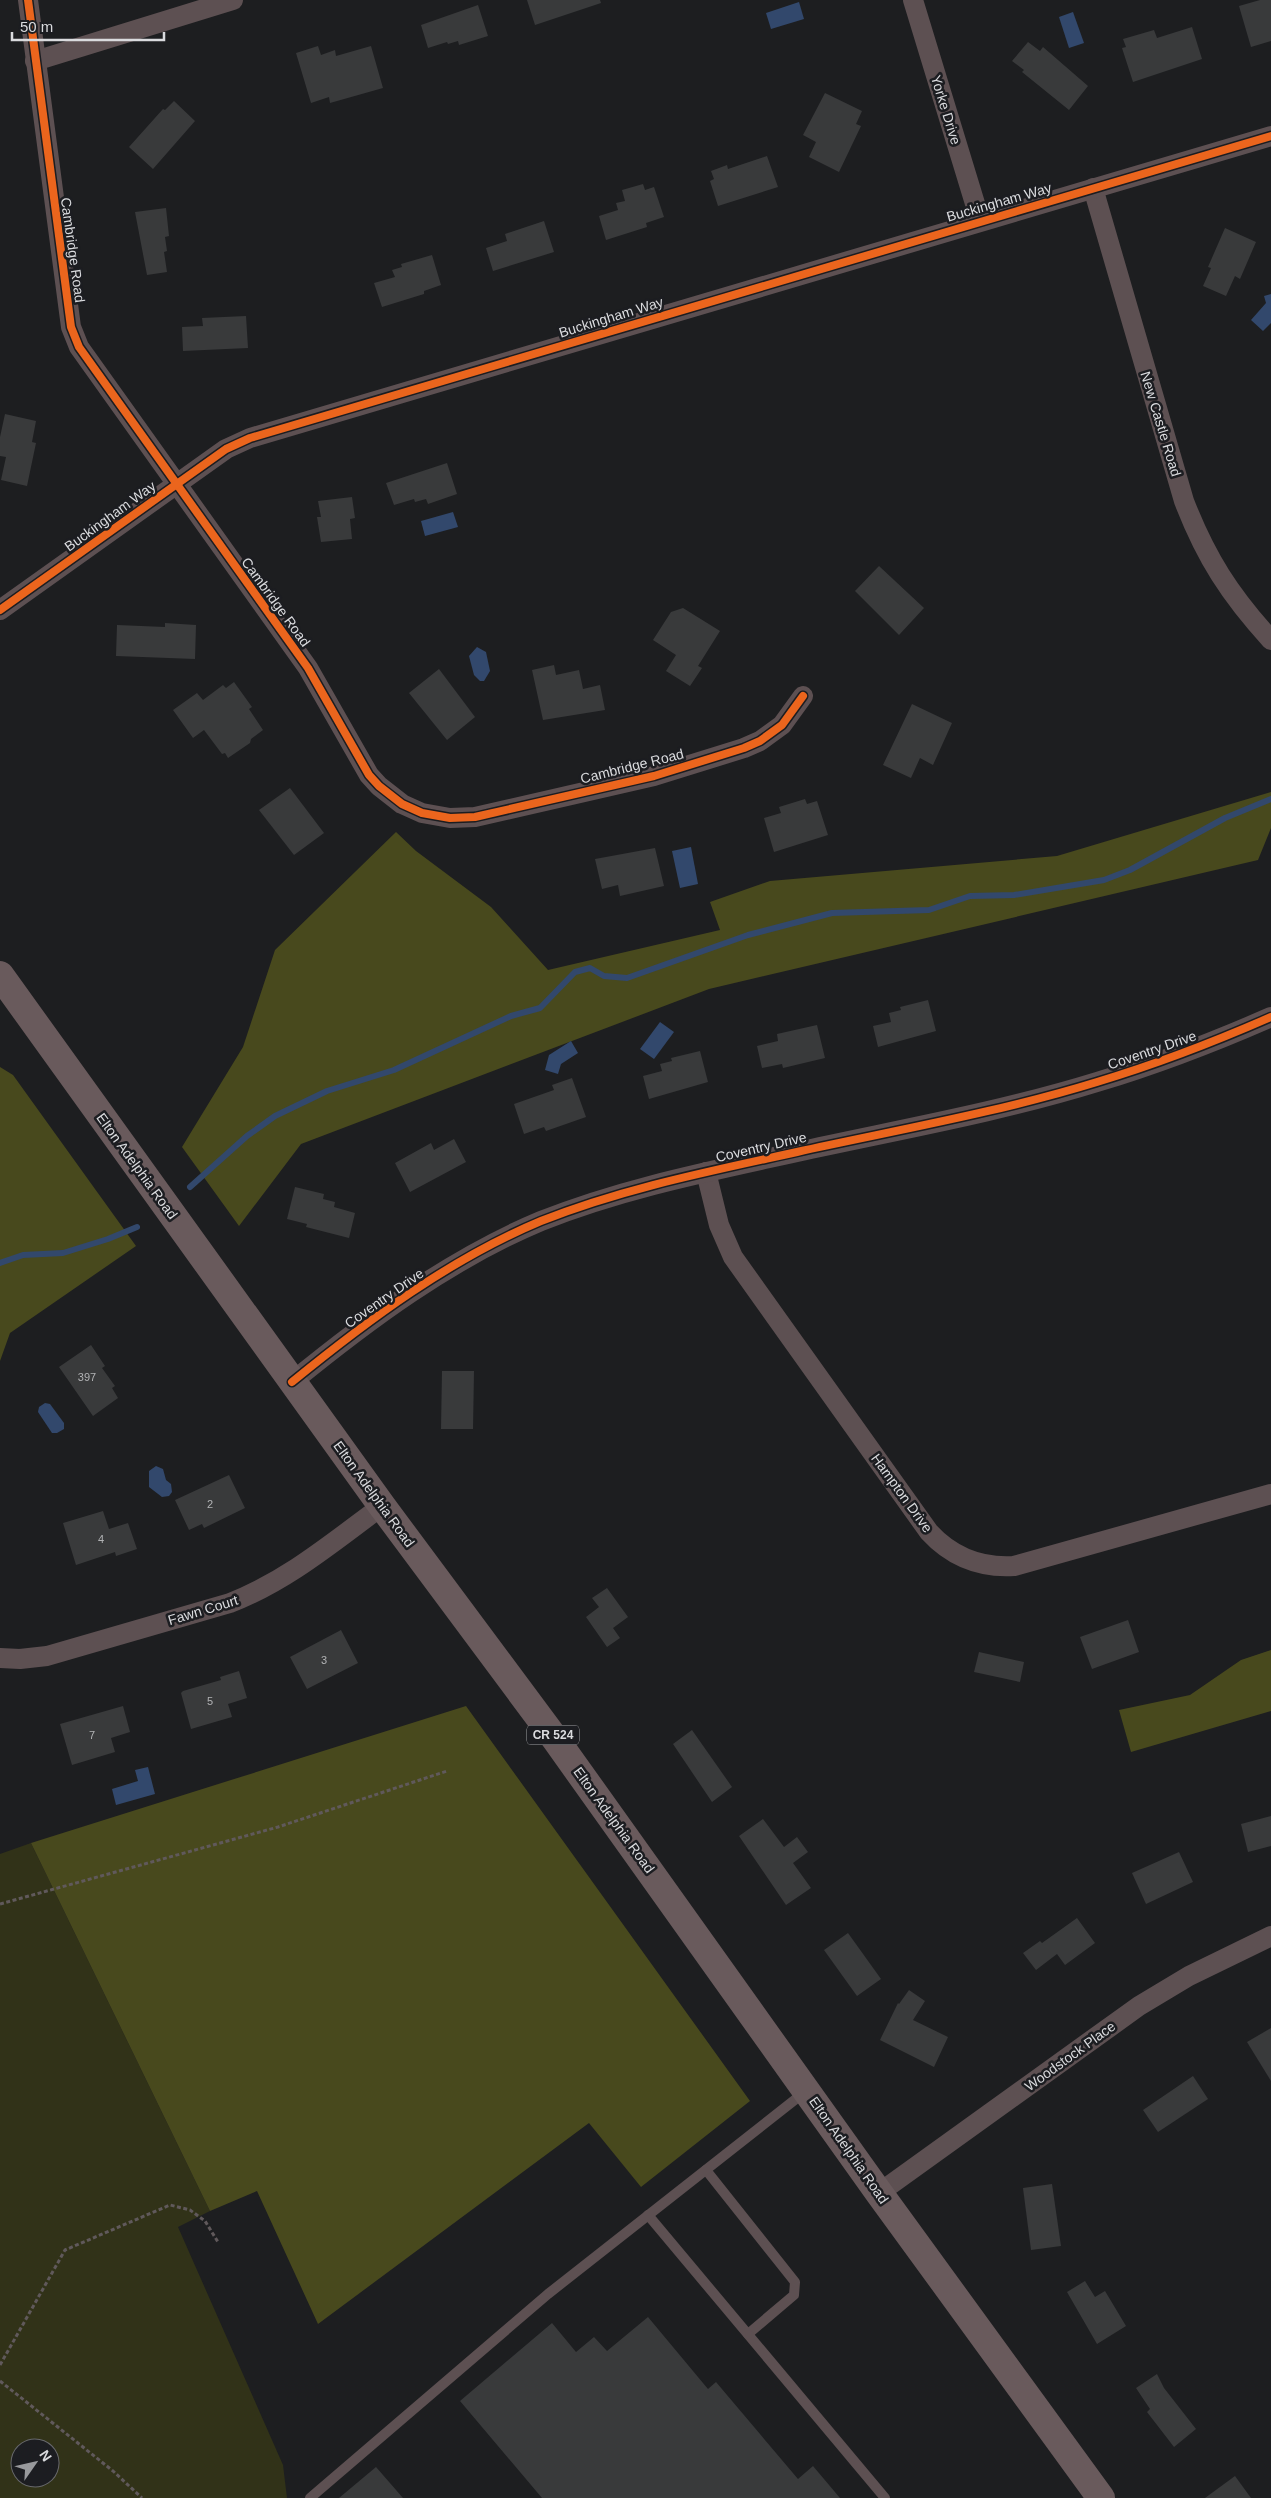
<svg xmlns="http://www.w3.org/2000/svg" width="1271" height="2498" viewBox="0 0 1271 2498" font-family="Arial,sans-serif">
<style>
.green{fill:#313218;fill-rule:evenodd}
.forest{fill:#48491d}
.water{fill:#32486c}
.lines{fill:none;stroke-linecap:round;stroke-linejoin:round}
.stream{stroke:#32486c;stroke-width:6}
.building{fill:#393a3b}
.path{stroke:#60595b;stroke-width:3;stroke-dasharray:4 2.5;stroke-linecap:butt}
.lane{stroke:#5d5052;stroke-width:10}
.street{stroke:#5d5052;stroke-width:20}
.primary{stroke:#695a5c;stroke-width:28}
.cycleway-casing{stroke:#1c1d21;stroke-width:11}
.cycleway{stroke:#eb651d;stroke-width:8}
.labels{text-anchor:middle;stroke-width:5;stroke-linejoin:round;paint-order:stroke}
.number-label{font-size:11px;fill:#b2b3b5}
.shield{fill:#1c1d21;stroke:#a1a2a5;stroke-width:1}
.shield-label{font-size:12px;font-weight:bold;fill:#dadbde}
.street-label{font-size:14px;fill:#dadbde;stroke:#1c1d21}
</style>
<rect width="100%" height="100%" fill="#1d1e20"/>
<path class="green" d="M31 1843 210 2211 178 2227 283 2465 287 2498H0V1854ZM20 2448H50V2478H20Z"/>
<g class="forest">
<path d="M1271 792V828L1258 860 709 989 301 1144 239 1226 182 1147 243 1047 275 950 396 832 416 851 491 907 548 970 720 930 710 902 770 881 1057 856Z"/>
<path d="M0 1067 13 1075 136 1246 10 1333 0 1361Z"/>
<path d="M1271 1650V1711L1131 1752 1119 1710 1190 1695 1241 1660Z"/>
<path d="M466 1706 750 2101 641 2187 589 2123 318 2324 257 2191 210 2211 31 1843Z"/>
</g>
<g class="water">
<path d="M799 2 804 19 771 29 766 13Z"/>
<path d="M1073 12 1084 43 1069 48 1059 17Z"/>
<path d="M1271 294V323L1263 331 1251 320 1266 303 1264 296Z"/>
<path d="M453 512 458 527 425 536 421 521Z"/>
<path d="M477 647 486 652 490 671 484 681H480L474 675 469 656Z"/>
<path d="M691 847 698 884 680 888 672 851Z"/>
<path d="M660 1022 674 1032 654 1059 640 1049Z"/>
<path d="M571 1041 578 1053 561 1064 558 1074 545 1070 549 1055Z"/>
<path d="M45 1403 50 1404 64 1423V1429L57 1433H52L38 1412 39 1407Z"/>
<path d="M156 1466 163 1469 166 1480 171 1484 172 1492 169 1496 162 1497 149 1487V1471Z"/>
<path d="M148 1767 155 1794 116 1805 112 1789 138 1781 135 1770Z"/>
</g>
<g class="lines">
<g class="stream">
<path d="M190 1187 247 1136 275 1116 327 1091 394 1070 511 1016 540 1008 575 972 590 968 604 976 627 978 748 935 832 913 929 910 970 896 1014 895 1104 880 1130 870 1225 818 1271 799"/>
<path d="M0 1263 23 1255 63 1253 108 1239 137 1227"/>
</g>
</g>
<g class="building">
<path d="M527 0H600L601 3 535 25Z"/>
<path d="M1260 0H1271V41L1251 47 1239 6Z"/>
<path d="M478 5 488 36 459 45 458 41 448 44 447 42 428 48 421 25Z"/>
<path d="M1192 27 1202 59 1133 82 1122 48 1126 47 1123 39 1154 30 1157 38Z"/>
<path d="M1028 42 1040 51 1043 47 1088 86 1069 110 1022 72 1024 70 1012 61Z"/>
<path d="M318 46 321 55 335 50 336 56 371 46 383 88 330 103 329 97 311 103 296 53Z"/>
<path d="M825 93 862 111 856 124 861 126 839 172 809 157 816 142 803 135Z"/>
<path d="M174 101 195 121 153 169 129 147 163 109 165 110Z"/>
<path d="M767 156 778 187 718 206 710 181 714 179 711 171 727 165 728 169Z"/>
<path d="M643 184 645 190 654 187 664 217 646 223 647 227 606 240 599 216 618 210 616 203 625 201 622 190Z"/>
<path d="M166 208 169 236 165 237 167 251 164 252 167 272 147 275 135 212Z"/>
<path d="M544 221 554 252 493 271 486 248 507 241 505 234Z"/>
<path d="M1225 228 1256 242 1240 279 1235 276 1226 296 1203 286 1211 268 1208 267Z"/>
<path d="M432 255 441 285 424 291V294L382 307 374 283 395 277 392 270 402 267 401 264Z"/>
<path d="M246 316 248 348 183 351 182 327 203 326 202 318Z"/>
<path d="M5 414 36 421 32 442 36 443 27 486 1 480 6 457 0 456V437Z"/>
<path d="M447 463 457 494 428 504 426 499 415 502 414 499 394 505 386 483Z"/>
<path d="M352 497 355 518 350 519 352 539 321 542 317 517H321L318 501Z"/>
<path d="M879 566 924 608 899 635 855 591Z"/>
<path d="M683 608 720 631 698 666 702 668 690 686 666 671 676 655 653 640 671 612Z"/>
<path d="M165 623 196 625 195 659 116 656 117 625 165 627Z"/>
<path d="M554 665 556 675 579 670 583 689 600 685 605 710 543 720 532 670Z"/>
<path d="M439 669 475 717 447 740 409 693Z"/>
<path d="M234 682 252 707 249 709 263 730 251 739 250 743 228 758 225 753 222 754 204 730 193 738 173 710 197 693 203 700 223 685 226 688Z"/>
<path d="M912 704 952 723 933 765 920 758 911 778 883 765Z"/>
<path d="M290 788 324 833 294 855 259 810Z"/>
<path d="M805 799 807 804 817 801 828 835 774 852 764 818 781 813 779 807Z"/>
<path d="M655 848 664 886 620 896 618 885 602 889 595 859Z"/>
<path d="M928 1000 936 1031 878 1047 873 1026 891 1022 889 1013 901 1010 900 1007Z"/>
<path d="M817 1025 825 1058 783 1068 782 1064 762 1068 757 1046 778 1041 777 1034Z"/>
<path d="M700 1051 708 1082 649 1099 643 1076 662 1071 660 1064 672 1061 671 1058Z"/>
<path d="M572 1078 586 1117 546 1131 544 1127 524 1134 514 1104 554 1090 552 1085Z"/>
<path d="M454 1139 466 1162 410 1192 395 1163 431 1143 434 1150Z"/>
<path d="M295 1187 324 1194 323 1199 335 1202 334 1207 355 1213 349 1238 306 1227 307 1224 287 1219Z"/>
<path d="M91 1345 105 1366 102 1368 115 1386 112 1388 118 1398 93 1416 59 1367Z"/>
<path d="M442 1371H474L473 1429H441Z"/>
<path d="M229 1475 245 1508 204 1528 202 1524 189 1530 175 1500Z"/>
<path d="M103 1511 109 1529 128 1523 137 1549 116 1556 115 1552 76 1565 63 1523Z"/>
<path d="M607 1588 628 1617 613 1628 620 1638 607 1647 586 1617 599 1607 592 1598Z"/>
<path d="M1128 1620 1139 1652 1092 1669 1080 1637Z"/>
<path d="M341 1630 358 1663 307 1689 290 1657Z"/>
<path d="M979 1652 1024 1662 1020 1682 974 1672Z"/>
<path d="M239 1671 247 1698 228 1704 232 1717 191 1729 181 1693 183 1691 221 1680 220 1677Z"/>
<path d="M123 1706 130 1732 111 1738 115 1752 72 1765 60 1724Z"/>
<path d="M692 1730 732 1787 712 1802 673 1744Z"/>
<path d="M1271 1816V1846L1248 1852 1241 1824Z"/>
<path d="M763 1819 784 1847 797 1837 808 1852 793 1863 811 1888 786 1905 739 1836Z"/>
<path d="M1179 1852 1193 1882 1146 1904 1132 1873Z"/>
<path d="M1077 1918 1095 1943 1065 1965 1057 1954 1036 1970 1023 1953 1040 1941 1042 1943Z"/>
<path d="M848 1933 881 1979 857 1996 824 1950Z"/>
<path d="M909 1990 925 2001 913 2020 948 2037 934 2067 880 2040 898 2003 899 2004Z"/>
<path d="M1271 2028V2081L1247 2042Z"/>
<path d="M1193 2076 1208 2099 1158 2132 1143 2110Z"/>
<path d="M1052 2184 1061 2246 1031 2250 1023 2188Z"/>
<path d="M1085 2281 1095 2297 1105 2291 1126 2326 1097 2344 1067 2292Z"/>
<path d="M648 2317 708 2389 716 2382 798 2479 813 2466 840 2498H542L460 2401 552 2323 576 2352 594 2337 607 2351Z"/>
<path d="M1157 2374 1164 2388 1196 2429 1174 2447 1147 2412 1150 2409 1136 2388Z"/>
<path d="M376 2467 403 2498H339Z"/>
<path d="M1235 2476 1251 2498H1205Z"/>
</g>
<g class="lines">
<g class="path">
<path d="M0 1904 278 1827 447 1771"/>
<path d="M0 2365 65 2250 170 2205 190 2210 205 2221 218 2242"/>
<path d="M0 2381 113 2471 142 2498"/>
</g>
<g class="lane">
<path d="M706 2170 795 2282 794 2295 748 2334"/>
<path d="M648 2215 885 2498"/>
<path d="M310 2498 548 2294 806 2091"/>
</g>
<g class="street">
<path d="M28 0 71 327 79 347 308 668 369 775 379 786 402 804 422 813 450 818 475 817 654 776 744 748 760 741 782 725 803 696"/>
<path d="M913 0 980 220"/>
<path d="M35 61 233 0"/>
<path d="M1093 188 1184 501C1206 558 1230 595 1271 640"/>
<path d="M0 610 226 449 250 438 1271 136"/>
<path d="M706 1172 719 1225 733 1257 929 1532C952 1557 981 1568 1014 1566L1271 1494"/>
<path d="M292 1382C368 1320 450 1259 541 1221 624 1188 711 1171 797 1152 897 1130 1000 1112 1097 1082 1157 1064 1214 1042 1271 1017"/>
<path d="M0 1658 20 1659 47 1656 230 1603C287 1581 333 1542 382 1506"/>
<path d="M879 2193 1139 2006 1189 1976 1271 1936"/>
</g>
<path class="primary" d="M0 975 382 1506 556 1740 879 2193 1101 2498"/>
<g class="cycleway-casing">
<g id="cycleway">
<path d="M28 0 71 327 79 347 308 668 369 775 379 786 402 804 422 813 450 818 475 817 654 776 744 748 760 741 782 725 803 696"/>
<path d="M0 610 226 449 250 438 1271 136"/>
<path d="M292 1382C368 1320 450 1259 541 1221 624 1188 711 1171 797 1152 897 1130 1000 1112 1097 1082 1157 1064 1214 1042 1271 1017"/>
</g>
</g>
<use href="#cycleway" class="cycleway"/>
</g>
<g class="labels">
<g class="number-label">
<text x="87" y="1381">397</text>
<text x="210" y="1508">2</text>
<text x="101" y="1543">4</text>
<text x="324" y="1664">3</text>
<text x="210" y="1705">5</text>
<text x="92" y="1739">7</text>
</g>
<rect class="shield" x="527" y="1725.5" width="52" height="19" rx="4"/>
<g class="shield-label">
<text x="553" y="1739">CR 524</text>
</g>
<g class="street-label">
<text transform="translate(946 110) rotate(73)" y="5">Yorke Drive</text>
<text transform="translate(999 202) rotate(-16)" y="5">Buckingham Way</text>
<text transform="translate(73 250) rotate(82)" y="5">Cambridge Road</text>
<text transform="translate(611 317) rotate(-17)" y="5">Buckingham Way</text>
<text transform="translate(1161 424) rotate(73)" y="5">New Castle Road</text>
<text transform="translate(110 516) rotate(-36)" y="5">Buckingham Way</text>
<text transform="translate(276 602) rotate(54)" y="5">Cambridge Road</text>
<text transform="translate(632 766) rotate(-14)" y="5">Cambridge Road</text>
<text transform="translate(1152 1050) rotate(-19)" y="5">Coventry Drive</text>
<text transform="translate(761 1147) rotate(-13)" y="5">Coventry Drive</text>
<text transform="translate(137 1166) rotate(54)" y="5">Elton Adelphia Road</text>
<text transform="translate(384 1298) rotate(-35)" y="5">Coventry Drive</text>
<text transform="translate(902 1493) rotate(54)" y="5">Hampton Drive</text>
<text transform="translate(374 1494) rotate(54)" y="5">Elton Adelphia Road</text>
<text transform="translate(203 1610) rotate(-17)" y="5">Fawn Court</text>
<text transform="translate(614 1820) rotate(54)" y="5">Elton Adelphia Road</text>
<text transform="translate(1070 2056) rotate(-36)" y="5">Woodstock Place</text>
<text transform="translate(849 2150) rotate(55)" y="5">Elton Adelphia Road</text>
</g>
</g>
<g transform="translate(35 2463) rotate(56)"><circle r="24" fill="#1c1d21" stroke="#68696d"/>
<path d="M0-4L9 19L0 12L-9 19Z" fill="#98999c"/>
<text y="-8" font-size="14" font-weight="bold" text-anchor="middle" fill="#dadbde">N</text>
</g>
<path d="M12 32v8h152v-8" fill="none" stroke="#dadbde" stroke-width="2.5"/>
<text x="20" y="32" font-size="15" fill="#dadbde" stroke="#1c1d21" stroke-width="4" paint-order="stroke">50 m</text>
</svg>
